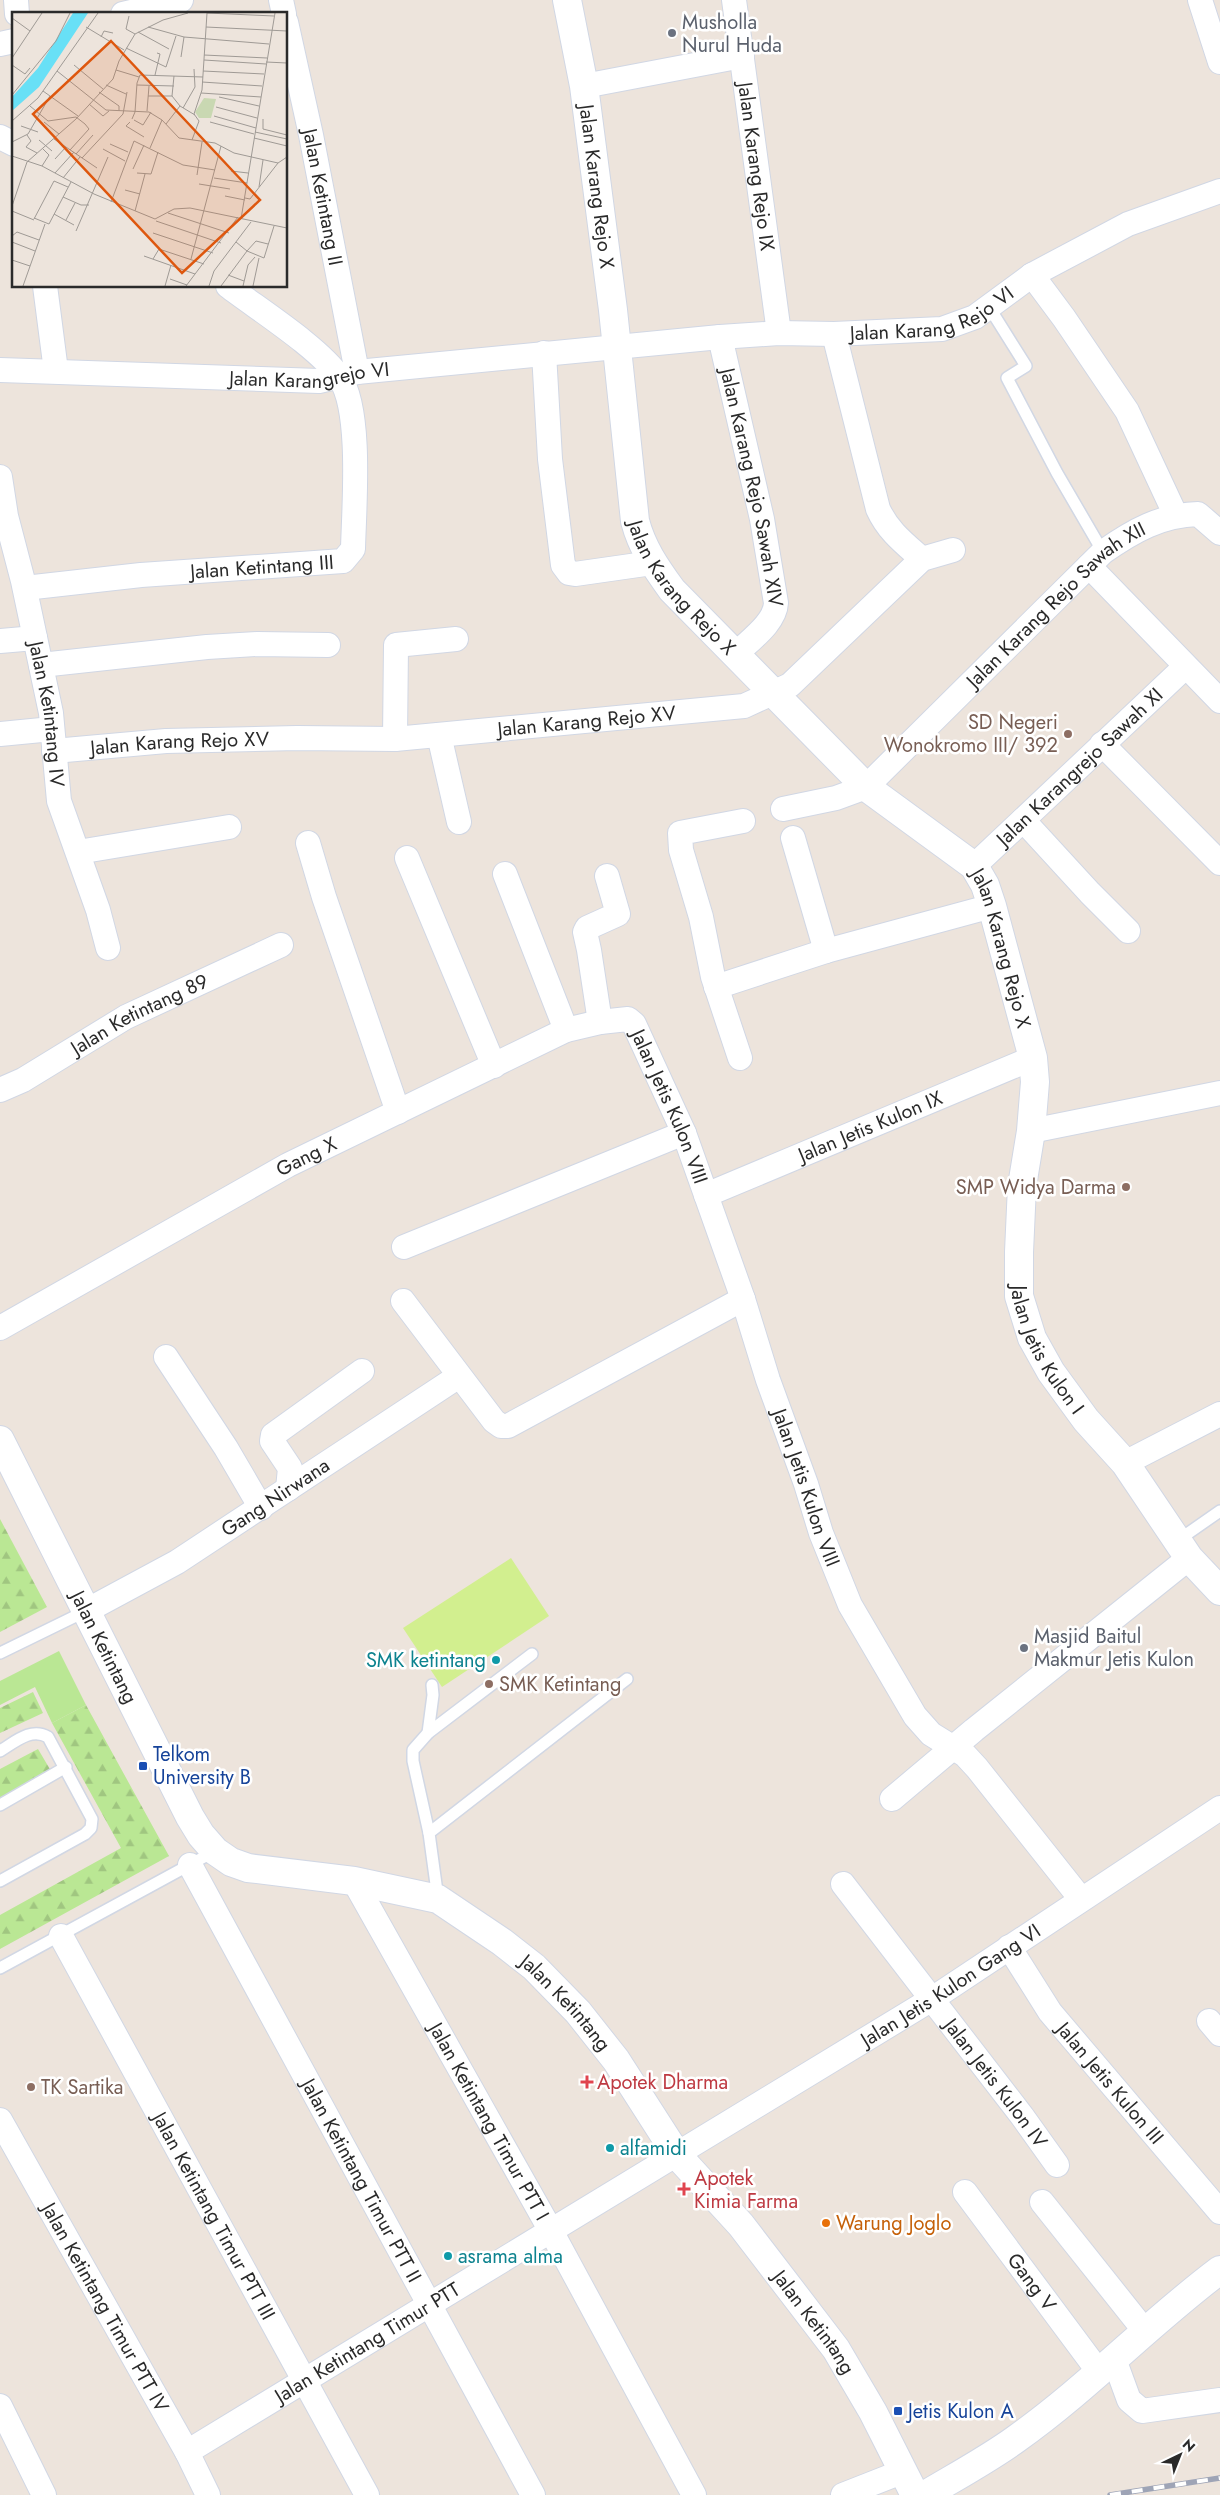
<svg xmlns="http://www.w3.org/2000/svg" width="1220" height="2495" viewBox="0 0 1220 2495" font-family="Jost,sans-serif">
<style>
.grass{fill:#bae794}
.forest{fill:url(#forest-firs)}
.pitch{fill:#d2ef8f}
.lines{fill:none;stroke-linecap:round;stroke-linejoin:round}
.lane-casing{stroke:#d1d7e4;stroke-width:14}
.street-casing{stroke:#d1d7e4;stroke-width:26}
.secondary-casing{stroke:#d1d7e4;stroke-width:30}
.lane{stroke:#fff;stroke-width:11}
.street{stroke:#fff;stroke-width:24}
.secondary{stroke:#fff;stroke-width:28}
.rail-casing{stroke:#9ea4b6;stroke-width:5.5}
.rail{stroke:#fff;stroke-width:4;stroke-dasharray:11;stroke-linecap:butt}
.worship-dot{fill:#6b7280;stroke:#fff;stroke-width:2}
.education-dot{fill:#8d6e63;stroke:#fff;stroke-width:2}
.culture-dot{fill:#0f9aa8;stroke:#fff;stroke-width:2}
.transit-dot{fill:#1a4fb4;stroke:#fff;stroke-width:2}
.health-dot{fill:#e0444e;stroke:#fff;stroke-width:2}
.food-dot{fill:#e8710a;stroke:#fff;stroke-width:2}
.labels{text-anchor:middle;stroke-width:5;stroke-linejoin:round;paint-order:stroke}
.worship-label{font-size:20px;fill:#5b616d;stroke:#fff;text-anchor:start}
.street-label{font-size:20px;fill:#2a2a2a;stroke:#fff}
.education-label{font-size:20px;fill:#785e54;stroke:#fff;text-anchor:end}
.culture-label{font-size:20px;fill:#0d838f;stroke:#fff;text-anchor:start}
.transit-label{font-size:20px;fill:#164399;stroke:#fff;text-anchor:start}
.health-label{font-size:20px;fill:#be3a42;stroke:#fff;text-anchor:start}
.food-label{font-size:20px;fill:#c56008;stroke:#fff;text-anchor:start}
.inset-road{fill:none;stroke:#9f9a95;stroke-width:1}
.view{fill:#de570e;fill-opacity:0.15;stroke:#de570e;stroke-width:2.5}
.inset-edge{fill:none;stroke:#2a2a2a;stroke-width:2.5}
</style>
<defs>
<pattern id="forest-firs" width="22" height="20" patternUnits="userSpaceOnUse" patternTransform="scale(1.25)"><rect width="22" height="20" fill="#bae794"/><path d="M5 1l3.5 6h-7zM16 11l3.5 6h-7z" fill="#a0c680"/></pattern>
</defs>
<rect width="100%" height="100%" fill="#ede4dc"/>
<path class="grass" d="M59 1651 86 1705 52 1723 35 1687 0 1705V1681Z"/>
<g class="forest">
<path d="M0 1519 47 1607 0 1632Z"/>
<path d="M33 1692 43 1713 0 1733V1708Z"/>
<path d="M86 1705 169 1856 0 1949V1915L121 1848 52 1723Z"/>
<path d="M38 1749 51 1771 0 1799V1769Z"/>
</g>
<path class="pitch" d="M511 1558 549 1616 442 1687 403 1628Z"/>
<g class="lines">
<g class="lane-casing">
<g id="lane">
<path d="M989 307 1026 366 1007 378 1057 473 1103 552"/>
<path d="M1177 1541 1220 1511"/>
<path d="M0 1653 86 1611"/>
<path d="M428 1733 433 1695 432 1685"/>
<path d="M0 1751C15 1742 31 1727 48 1737L92 1819 91 1828 85 1834 0 1881"/>
<path d="M0 1805 66 1767"/>
<path d="M429 1833 413 1761V1750L428 1733 532 1654"/>
<path d="M438 1899 429 1833 627 1679"/>
<path d="M0 1968 215 1851"/>
</g>
</g>
<g class="street-casing">
<g id="street">
<path d="M16 0 17 14"/>
<path d="M281 0 284 14"/>
<path id="s1" d="M734 0 779 333"/>
<path d="M1200 0 1220 62"/>
<path d="M123 14 181 0"/>
<path id="s2" d="M286 22 311 135 357 372"/>
<path d="M0 44 14 41"/>
<path d="M584 86 742 56"/>
<path d="M0 137 14 144"/>
<path d="M1032 275 1064 318 1127 411 1176 516"/>
<path d="M45 286 56 371"/>
<path d="M834 334 878 509C888 531 904 543 922 559"/>
<path id="s3" d="M720 337 762 519 776 603C775 623 750 640 736 654"/>
<path d="M544 353 550 459 563 565 569 573 575 574 652 563"/>
<path id="s4" d="M0 370 319 381 357 372 720 337 779 333 834 334 942 329 975 317 1032 275 1128 224 1220 191"/>
<path id="s5" d="M0 477 6 516 23 581 51 713 59 801 98 910 108 948"/>
<path d="M1089 566 1220 701"/>
<path id="s6" d="M25 588 141 575 343 561 353 549C354 507 362 411 340 378 320 348 258 309 228 286"/>
<path d="M0 641 35 638"/>
<path d="M41 665 207 647 257 644 328 645"/>
<path d="M0 734 52 729"/>
<path d="M439 735 459 822"/>
<path d="M395 739 396 645 456 639"/>
<path d="M1102 744 1220 863"/>
<path id="s7" d="M54 751 166 741 297 738 395 739 744 706 790 685 922 559 953 550"/>
<path id="s8" d="M783 809 836 798 866 787 1103 552C1133 531 1161 515 1198 514L1220 533"/>
<path d="M1023 820 1090 893 1128 931"/>
<path d="M793 838 826 951 992 906"/>
<path d="M308 843 324 897 398 1112"/>
<path d="M78 852 229 827"/>
<path d="M407 858 494 1066"/>
<path id="s9" d="M974 866 1185 667"/>
<path d="M505 874 566 1030"/>
<path d="M716 987 826 951"/>
<path d="M600 1022 589 950 585 932 587 928 618 914 607 876"/>
<path d="M740 1058 713 977 701 917 681 850 680 833 743 821"/>
<path id="s10" d="M0 1090 23 1080 126 1017 281 945"/>
<path d="M1031 1131 1220 1093"/>
<path id="s11" d="M706 1195 1033 1058"/>
<path d="M404 1247 684 1133"/>
<path d="M403 1301 494 1421 501 1426H508L743 1299"/>
<path id="s12" d="M0 1328 288 1165 566 1030 600 1022 628 1019 634 1024 684 1133 743 1299 768 1380 806 1484 821 1533 850 1605 915 1716 931 1734 965 1755 977 1768 1081 1899"/>
<path d="M166 1357 226 1448 261 1508"/>
<path d="M1125 1463 1220 1414"/>
<path d="M288 1489 290 1468 272 1441 273 1435 362 1371"/>
<path id="s13" d="M86 1611 177 1562 459 1376"/>
<path d="M892 1799 974 1730 1189 1558"/>
<path id="s14" d="M190 1865 533 2495"/>
<path id="s15" d="M354 1881 551 2231 694 2495"/>
<path id="s16" d="M843 1884 1022 2116 1057 2165"/>
<path id="s17" d="M61 1936 367 2495"/>
<path id="s18" d="M1009 1947 1050 2012 1220 2212"/>
<path d="M1209 2021 1220 2034"/>
<path id="s19" d="M0 2120 187 2452 208 2495"/>
<path id="s20" d="M965 2192 1099 2372"/>
<path d="M1042 2202 1144 2330"/>
<path d="M1114 2359 1129 2400 1142 2411 1220 2400"/>
<path d="M0 2406 44 2495"/>
<path id="s21" d="M187 2452 932 1999 1220 1808"/>
<path d="M843 2495 904 2471"/>
</g>
</g>
<g class="secondary-casing">
<g id="secondary">
<path id="s22" d="M567 0 584 86 613 310 635 521C642 548 656 568 672 590L866 787 974 866 985 885 992 906 1033 1058 1035 1082 1031 1131 1022 1186 1019 1252V1296L1032 1338 1051 1372 1086 1420 1125 1463 1189 1558 1220 1591"/>
<path id="s23" d="M0 1440 190 1817 201 1835 215 1851 231 1862 248 1868 354 1881 438 1899 502 1942 534 1967 578 2012 616 2060 677 2155 741 2225 836 2349 873 2412 915 2495"/>
<path d="M925 2495C955 2477 987 2460 1016 2439 1088 2388 1149 2323 1220 2270"/>
</g>
</g>
<use href="#lane" class="lane"/>
<use href="#street" class="street"/>
<use href="#secondary" class="secondary"/>
<g class="rail-casing">
<path id="rail" d="M1110 2495 1220 2478"/>
</g>
<use href="#rail" class="rail"/>
</g>
<g class="worship-dot">
<circle cx="672" cy="33" r="5"/>
<circle cx="1024" cy="1648" r="5"/>
</g>
<g class="education-dot">
<circle cx="1068" cy="734" r="5"/>
<circle cx="1126" cy="1187" r="5"/>
<circle cx="489" cy="1684" r="5"/>
<circle cx="31" cy="2087" r="5"/>
</g>
<g class="culture-dot">
<circle cx="496" cy="1660" r="5"/>
<circle cx="610" cy="2148" r="5"/>
<circle cx="448" cy="2256" r="5"/>
</g>
<g class="transit-dot">
<rect x="138" y="1761" width="10" height="10" rx="2.5"/>
<rect x="893" y="2406" width="10" height="10" rx="2.5"/>
</g>
<g class="health-dot">
<path d="M584.5 2074.5h5v5h5v5h-5v5h-5v-5h-5v-5h5z"/>
<path d="M681.5 2181.5h5v5h5v5h-5v5h-5v-5h-5v-5h5z"/>
</g>
<circle class="food-dot" cx="826" cy="2223" r="5"/>
<g class="labels">
<g class="worship-label">
<text x="682" y="29">Musholla<tspan x="682" dy="23">Nurul Huda</tspan></text>
<text x="1034" y="1643">Masjid Baitul<tspan x="1034" dy="23">Makmur Jetis Kulon</tspan></text>
</g>
<g class="street-label">
<text dy="7" stroke="none"><textPath href="#s1" startOffset="168">Jalan Karang Rejo IX</textPath></text>
<text dy="7" stroke="none"><textPath href="#s22" startOffset="189">Jalan Karang Rejo X</textPath></text>
<text dy="7" stroke="none"><textPath href="#s2" startOffset="179">Jalan Ketintang II</textPath></text>
<text dy="7" stroke="none"><textPath href="#s4" startOffset="939">Jalan Karang Rejo VI</textPath></text>
<text dy="7" stroke="none"><textPath href="#s4" startOffset="310">Jalan Karangrejo VI</textPath></text>
<text dy="7" stroke="none"><textPath href="#s3" startOffset="154">Jalan Karang Rejo Sawah XIV</textPath></text>
<text dy="7" stroke="none"><textPath href="#s6" startOffset="238">Jalan Ketintang III</textPath></text>
<text dy="7" stroke="none"><textPath href="#s22" startOffset="608">Jalan Karang Rejo X</textPath></text>
<text dy="7" stroke="none"><textPath href="#s8" startOffset="350">Jalan Karang Rejo Sawah XII</textPath></text>
<text dy="7" stroke="none"><textPath href="#s5" startOffset="242">Jalan Ketintang IV</textPath></text>
<text dy="7" stroke="none"><textPath href="#s7" startOffset="534">Jalan Karang Rejo XV</textPath></text>
<text dy="7" stroke="none"><textPath href="#s7" startOffset="126">Jalan Karang Rejo XV</textPath></text>
<text dy="7" stroke="none"><textPath href="#s9" startOffset="145">Jalan Karangrejo Sawah XI</textPath></text>
<text dy="7" stroke="none"><textPath href="#s22" startOffset="1102">Jalan Karang Rejo X</textPath></text>
<text dy="7" stroke="none"><textPath href="#s10" startOffset="159">Jalan Ketintang 89</textPath></text>
<text dy="7" stroke="none"><textPath href="#s12" startOffset="801">Jalan Jetis Kulon VIII</textPath></text>
<text dy="7" stroke="none"><textPath href="#s11" startOffset="178">Jalan Jetis Kulon IX</textPath></text>
<text dy="7" stroke="none"><textPath href="#s12" startOffset="351">Gang X</textPath></text>
<text dy="7" stroke="none"><textPath href="#s22" startOffset="1516">Jalan Jetis Kulon I</textPath></text>
<text dy="7" stroke="none"><textPath href="#s12" startOffset="1206">Jalan Jetis Kulon VIII</textPath></text>
<text dy="7" stroke="none"><textPath href="#s13" startOffset="221">Gang Nirwana</textPath></text>
<text dy="7" stroke="none"><textPath href="#s23" startOffset="232">Jalan Ketintang</textPath></text>
<text dy="7" stroke="none"><textPath href="#s21" startOffset="895">Jalan Jetis Kulon Gang VI</textPath></text>
<text dy="7" stroke="none"><textPath href="#s23" startOffset="860">Jalan Ketintang</textPath></text>
<text dy="7" stroke="none"><textPath href="#s18" startOffset="170">Jalan Jetis Kulon III</textPath></text>
<text dy="7" stroke="none"><textPath href="#s16" startOffset="251">Jalan Jetis Kulon IV</textPath></text>
<text dy="7" stroke="none"><textPath href="#s15" startOffset="276">Jalan Ketintang Timur PTT I</textPath></text>
<text dy="7" stroke="none"><textPath href="#s14" startOffset="359">Jalan Ketintang Timur PTT II</textPath></text>
<text dy="7" stroke="none"><textPath href="#s17" startOffset="319">Jalan Ketintang Timur PTT III</textPath></text>
<text dy="7" stroke="none"><textPath href="#s20" startOffset="112">Gang V</textPath></text>
<text dy="7" stroke="none"><textPath href="#s19" startOffset="215">Jalan Ketintang Timur PTT IV</textPath></text>
<text dy="7" stroke="none"><textPath href="#s23" startOffset="1266">Jalan Ketintang</textPath></text>
<text dy="7" stroke="none"><textPath href="#s21" startOffset="211">Jalan Ketintang Timur PTT</textPath></text>
</g>
<g class="education-label">
<text x="1058" y="729">SD Negeri<tspan x="1058" dy="23">Wonokromo III/ 392</tspan></text>
<text x="1116" y="1194">SMP Widya Darma</text>
<text x="499" y="1691" text-anchor="start">SMK Ketintang</text>
<text x="41" y="2094" text-anchor="start">TK Sartika</text>
</g>
<g class="culture-label">
<text x="486" y="1667" text-anchor="end">SMK ketintang</text>
<text x="620" y="2155">alfamidi</text>
<text x="458" y="2263">asrama alma</text>
</g>
<g class="transit-label">
<text x="153" y="1761">Telkom<tspan x="153" dy="23">University B</tspan></text>
<text x="908" y="2418">Jetis Kulon A</text>
</g>
<g class="health-label">
<text x="597" y="2089">Apotek Dharma</text>
<text x="694" y="2185">Apotek<tspan x="694" dy="23">Kimia Farma</tspan></text>
</g>
<g class="food-label">
<text x="836" y="2230">Warung Joglo</text>
</g>
</g>
<g transform="translate(12 12)">
<rect width="275" height="275" fill="#ede4dc"/>
<path d="M192 86 204 87 199 106H187L183 100Z" fill="#c9d8b2"/>
<path d="M61 1H76L27 75 0 99V85L26 56Z" fill="#68e0f6"/>
<path class="inset-road" d="M117 4 114 17 123 22M0 6 18 19M74 15 112 38M136 15 172 25 257 32M194 15 275 19M126 20 157 37M89 25 92 19 101 21M114 36 154 55 164 24M192 43 255 46M169 45 172 25M0 46 30 1M192 48 254 52M254 50 275 51M0 53 13 62 18 56M62 53 91 77M104 58 127 65M45 59 94 98 137 100 150 108 167 126 203 131 222 141 266 151 275 145M191 59 252 62M143 63 148 42 145 41M190 70 250 74M94 73 114 82M125 73 162 74M31 79 66 104M87 80 107 94V99M189 81 249 85M0 83 44 29 58 1M136 84H160L162 64M160 84 168 94 183 103M207 85 247 94M77 92 91 104 97 99M18 94 36 109 64 105 73 112 77 117 58 138M204 95 245 106M171 96 183 75 182 57M135 99 137 74M202 104 244 116M120 107 123 100 125 71 128 63 191 65M251 107V117L275 123M122 108 131 113 139 100M0 109 26 86 86 1M32 110 47 122M118 110 114 114 132 125M198 110 242 122M154 112 168 94M9 114 26 120M243 120 275 127M15 123 19 129 14 135 25 141M242 126 275 134M42 127 85 156M27 128 40 139M180 128 187 109 182 102 190 78 195 1 262 4M0 130 16 122 38 84M98 132 116 140M138 136 150 108M91 137 113 149M64 142 81 123M0 144 30 154 82 182 143 207 162 197 178 196 275 216M70 146 111 102 115 80M43 147 54 135M30 154 37 143 31 137M121 157 132 133M219 159 236 161M43 161 62 140M125 161 139 162 146 140M185 163 190 130M51 166 68 145M202 166 235 171M187 172 218 177M247 175 251 148M113 178 128 182M213 184 233 188M51 185 69 193H77M233 186 238 187 266 151M99 190 122 129 171 153 203 158M0 194 15 150 64 107 101 67 107 49 123 22 151 8 176 1M0 199 22 208M123 199 133 162M156 201 217 221M42 202 62 213M22 206 37 212 59 170M22 207 42 169 56 175M229 207 263 1M54 208 63 191M144 209 209 231M64 219 96 145M141 221 201 241M0 224 5 220 27 228M0 230 23 239M224 230 235 239 244 229 256 232M132 244 183 262M141 247 147 237 192 252M179 247 209 134M0 248 18 254M216 263 232 269M158 267 175 273M11 274 33 212M153 274 159 253M174 274 226 205M197 274 202 259 239 210M209 274 235 239 252 246 262 214M231 274 236 253 243 245M241 274 247 246"/>
<path class="view" d="M99 29 248 188 170 261 21 102Z"/>
<rect width="275" height="275" class="inset-edge"/>
</g>
<g transform="translate(1180 2455) rotate(43)" stroke="#ffffff" stroke-width="4" paint-order="stroke">
<path d="M0-4L9 19L0 12L-9 19Z" fill="#2a2a2a"/>
<text y="-8" font-size="14" font-weight="bold" text-anchor="middle" fill="#2a2a2a">N</text>
</g>
</svg>
